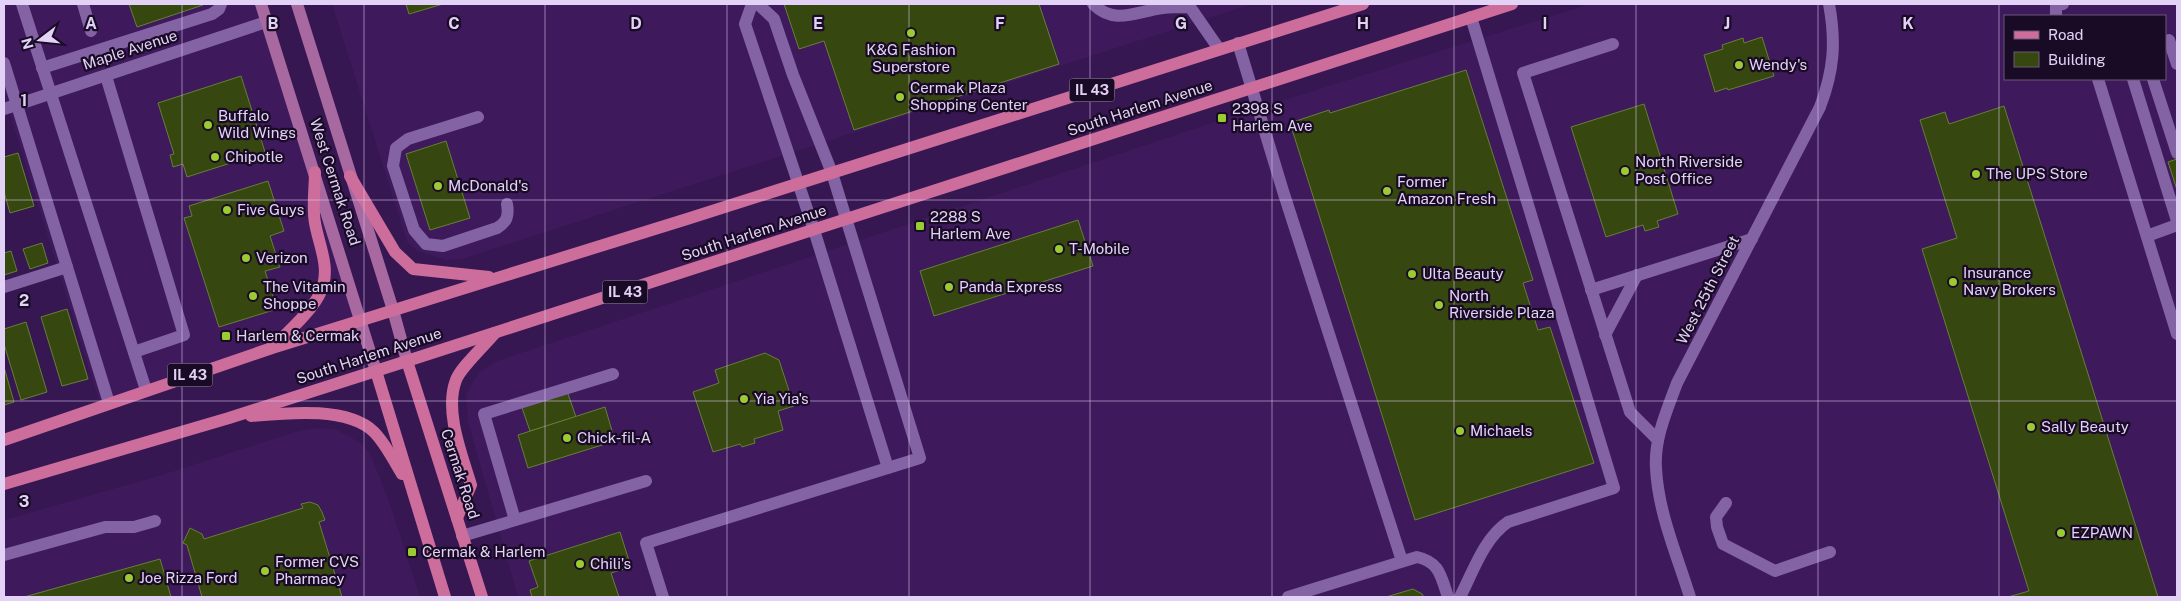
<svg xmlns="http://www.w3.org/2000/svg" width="2181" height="601" viewBox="0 0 2181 601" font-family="'Public Sans',sans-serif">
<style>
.built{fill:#3e195c;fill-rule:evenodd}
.building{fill:#36480f;stroke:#667f36}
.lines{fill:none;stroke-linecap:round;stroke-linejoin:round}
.lane{stroke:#8363a4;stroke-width:12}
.street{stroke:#8363a4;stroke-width:12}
.secondary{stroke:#a868a0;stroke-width:12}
.primary{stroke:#cd6d9c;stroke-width:12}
.grid{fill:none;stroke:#e2d2f6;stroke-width:1;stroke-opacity:0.55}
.poi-dot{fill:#9bcb33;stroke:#190b25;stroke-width:2}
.labels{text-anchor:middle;stroke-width:4.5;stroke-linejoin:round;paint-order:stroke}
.shield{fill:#190b25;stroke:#a696b7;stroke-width:1}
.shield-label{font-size:14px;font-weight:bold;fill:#e2d2f6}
.street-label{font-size:15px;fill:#e2d2f6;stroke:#190b25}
.poi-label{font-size:15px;fill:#e2d2f6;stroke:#190b25;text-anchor:start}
.grid-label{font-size:16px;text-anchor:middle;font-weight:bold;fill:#e2d2f6;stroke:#190b25;stroke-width:4.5;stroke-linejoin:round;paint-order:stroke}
</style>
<rect width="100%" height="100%" fill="#371752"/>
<g class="built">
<path d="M4 4H255L353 317 99 401 4 95Z"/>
<path d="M332 4H1252L462 259 447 260 417 251 407 242Z"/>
<path d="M1590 4H2177V597H518L468 422 466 396 473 382 481 371 497 361 1227 118ZM2005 16H2165V79H2005Z"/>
<path d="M316 428 334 429 349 436 363 445 371 455 391 507 420 597H4V520L165 474 295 432Z"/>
</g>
<g class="building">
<path d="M129 4H203V5L137 27Z"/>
<path d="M406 4H443L409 14Z"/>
<path d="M784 4H1039L1059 64 854 130 824 41 799 49Z"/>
<path d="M1762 37 1774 76 1728 90 1727 88 1715 92 1704 55 1723 49 1722 45 1743 38 1744 43Z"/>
<path d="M1466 70 1533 280 1523 283 1538 330 1550 327 1594 463 1415 520 1290 123 1329 110 1330 113Z"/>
<path d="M241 76 265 152 187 177 183 164 173 167 170 155 174 154 158 103Z"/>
<path d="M1644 104 1678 214 1657 221 1659 227 1645 231 1643 225 1606 237 1571 127Z"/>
<path d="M2004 106 2158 597H2008L2029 591 1922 249 1957 238 1920 120 1945 112 1949 124Z"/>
<path d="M446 141 470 218 430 230 406 154Z"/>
<path d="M18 153 34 206 10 213 4 192V157Z"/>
<path d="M2177 159V190L2168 162Z"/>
<path d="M268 181 284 231 270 236 280 267 265 271 277 309 219 327 184 218 192 216 189 206Z"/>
<path d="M1078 220 1093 266 934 316 920 271Z"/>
<path d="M42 243 48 263 30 269 23 249Z"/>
<path d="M11 251 17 271 4 275V253Z"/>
<path d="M67 309 88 379 62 386 41 317Z"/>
<path d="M26 322 47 392 21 400 4 344V329Z"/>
<path d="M765 353 779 360 794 406 778 411 783 430 754 439 755 443 742 447 740 444 713 452 693 392 719 383 715 370Z"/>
<path d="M4 367 14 402 4 405Z"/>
<path d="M567 391 576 417 530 431 521 405Z"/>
<path d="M605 407 615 441 528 468 518 435Z"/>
<path d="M310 502 318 505 322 512 325 520 319 522 342 597H202L187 545 183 543 190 528 202 534 204 539 303 508 301 504Z"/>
<path d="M620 532 631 567 611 573 619 597H532L530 590 538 587 529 561Z"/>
<path d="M160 559 171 597H24Z"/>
<path d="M1413 589 1422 594 1424 597H1386Z"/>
</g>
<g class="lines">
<g class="lane">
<path d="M22 4 146 390"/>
<path d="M83 4 91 31"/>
<path d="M752 4 745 24 814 230 888 468"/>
<path d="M1093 4C1115 26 1137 11 1163 8 1171 7 1181 7 1190 7L1219 49"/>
<path d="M2056 16V6L2063 4"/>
<path d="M2169 40 2177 64"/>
<path d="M1238 43 1283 191 1402 561"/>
<path d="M1613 44 1523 73 1630 412 1658 440"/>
<path d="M4 63 109 403"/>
<path d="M42 68 212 14 219 9 221 4"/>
<path d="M106 76 184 335 134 352"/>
<path d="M2098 79 2177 334"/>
<path d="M2133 79 2177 221"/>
<path d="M2153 79 2177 153"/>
<path d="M478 117 408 139 396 148 393 166 414 230 426 244 443 246 497 228C507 222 509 216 507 204"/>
<path d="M2147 236 2177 225"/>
<path d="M4 287 67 267"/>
<path d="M1591 290 1752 239"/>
<path d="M1605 335 1637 275"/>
<path d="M1726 503 1716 517 1717 527 1723 544 1775 571 1830 552"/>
<path d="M515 520 484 414 613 374"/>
<path d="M462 536 646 481"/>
<path d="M4 555 105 527H134L155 521"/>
<path d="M663 597 646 543 920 458 832 173 793 75 774 19 758 4"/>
<path d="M1288 597 1417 557C1440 562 1441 577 1448 597"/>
<path d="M1460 597C1473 572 1484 538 1508 522L1614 488 1471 17"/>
</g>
<g class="street">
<path d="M4 109 266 22"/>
<path d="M1690 597C1677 555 1658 512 1656 468 1654 439 1667 410 1677 383L1820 107C1834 70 1836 42 1829 4"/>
</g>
<g class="secondary">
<path d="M261 4 376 371"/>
<path d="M297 4 393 310 407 361"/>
</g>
<g class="primary">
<path d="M350 176 395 252 413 269 489 277"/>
<path d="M273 347C287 333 314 309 321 291 331 268 319 246 315 223 312 207 315 188 315 172"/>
<path d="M407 361 482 597"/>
<path d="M376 371 445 597"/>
<path d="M251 416C286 413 347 406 374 432 385 443 394 461 402 474"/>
<path d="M4 440 272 348 687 219 1363 4"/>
<path d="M4 484 229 418 407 361 1512 4"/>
<path d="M457 518 471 485C462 455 444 411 456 380 460 368 486 344 495 333"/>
</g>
</g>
<path class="grid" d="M182 4V597M364 4V597M545 4V597M727 4V597M909 4V597M1090 4V597M1272 4V597M1454 4V597M1636 4V597M1818 4V597M1999 4V597M4 200H2177M4 401H2177"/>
<g class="poi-dot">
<circle cx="911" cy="33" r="5"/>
<circle cx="1739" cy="65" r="5"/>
<circle cx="900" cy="97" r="5"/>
<rect x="1217" y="113" width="10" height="10" rx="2.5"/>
<circle cx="208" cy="125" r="5"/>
<circle cx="215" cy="157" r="5"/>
<circle cx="1625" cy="171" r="5"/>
<circle cx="1976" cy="174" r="5"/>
<circle cx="438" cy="186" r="5"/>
<circle cx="1387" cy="191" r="5"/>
<circle cx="227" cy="210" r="5"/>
<rect x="915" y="221" width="10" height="10" rx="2.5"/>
<circle cx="1059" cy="249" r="5"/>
<circle cx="246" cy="258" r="5"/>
<circle cx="1412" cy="274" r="5"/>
<circle cx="1953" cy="282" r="5"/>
<circle cx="949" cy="287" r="5"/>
<circle cx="253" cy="296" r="5"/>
<circle cx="1439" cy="305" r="5"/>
<rect x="221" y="331" width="10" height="10" rx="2.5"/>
<circle cx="744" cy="399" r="5"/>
<circle cx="2031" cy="427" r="5"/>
<circle cx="1460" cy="431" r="5"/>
<circle cx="567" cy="438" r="5"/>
<circle cx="2061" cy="533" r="5"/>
<rect x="407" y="547" width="10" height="10" rx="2.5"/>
<circle cx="580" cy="564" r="5"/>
<circle cx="265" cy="571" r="5"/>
<circle cx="129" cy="578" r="5"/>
</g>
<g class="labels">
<g class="shield">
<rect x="1069.5" y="78.5" width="45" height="23" rx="4"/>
<rect x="602.5" y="280.5" width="45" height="23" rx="4"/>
<rect x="167.5" y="363.5" width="45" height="23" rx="4"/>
</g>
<g class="shield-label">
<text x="1092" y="95">IL 43</text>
<text x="625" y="297">IL 43</text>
<text x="190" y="380">IL 43</text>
</g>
<g class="street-label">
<text transform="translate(130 50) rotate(-18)" y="5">Maple Avenue</text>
<text transform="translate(1140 108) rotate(-18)" y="5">South Harlem Avenue</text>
<text transform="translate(335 182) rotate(72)" y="5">West Cermak Road</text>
<text transform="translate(754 233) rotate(-18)" y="5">South Harlem Avenue</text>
<text transform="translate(1708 290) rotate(-63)" y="5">West 25th Street</text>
<text transform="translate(369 356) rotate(-18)" y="5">South Harlem Avenue</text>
<text transform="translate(460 474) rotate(72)" y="5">Cermak Road</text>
</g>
<g class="poi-label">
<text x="911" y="55" text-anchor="middle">K&amp;G Fashion<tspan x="911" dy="17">Superstore</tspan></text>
<text x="1749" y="70">Wendy's</text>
<text x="910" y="93">Cermak Plaza<tspan x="910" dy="17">Shopping Center</tspan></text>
<text x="1232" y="114">2398 S<tspan x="1232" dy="17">Harlem Ave</tspan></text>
<text x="218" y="121">Buffalo<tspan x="218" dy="17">Wild Wings</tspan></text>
<text x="225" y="162">Chipotle</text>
<text x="1635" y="167">North Riverside<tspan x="1635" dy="17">Post Office</tspan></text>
<text x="1986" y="179">The UPS Store</text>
<text x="1397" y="187">Former<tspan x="1397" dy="17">Amazon Fresh</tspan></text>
<text x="448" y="191">McDonald's</text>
<text x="237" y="215">Five Guys</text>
<text x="930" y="222">2288 S<tspan x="930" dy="17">Harlem Ave</tspan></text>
<text x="1069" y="254">T-Mobile</text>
<text x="256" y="263">Verizon</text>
<text x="1963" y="278">Insurance<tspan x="1963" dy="17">Navy Brokers</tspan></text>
<text x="1422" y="279">Ulta Beauty</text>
<text x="263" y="292">The Vitamin<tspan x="263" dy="17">Shoppe</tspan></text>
<text x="959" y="292">Panda Express</text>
<text x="1449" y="301">North<tspan x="1449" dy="17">Riverside Plaza</tspan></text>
<text x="236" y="341">Harlem &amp; Cermak</text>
<text x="754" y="404">Yia Yia's</text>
<text x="2041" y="432">Sally Beauty</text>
<text x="1470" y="436">Michaels</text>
<text x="577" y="443">Chick-fil-A</text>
<text x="2071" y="538">EZPAWN</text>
<text x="422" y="557">Cermak &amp; Harlem</text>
<text x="275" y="567">Former CVS<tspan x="275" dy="17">Pharmacy</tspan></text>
<text x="590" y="569">Chili's</text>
<text x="139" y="583">Joe Rizza Ford</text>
</g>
</g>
<g class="grid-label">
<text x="91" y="29">A</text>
<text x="273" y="29">B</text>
<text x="454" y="29">C</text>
<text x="636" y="29">D</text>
<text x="818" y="29">E</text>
<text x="1000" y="29">F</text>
<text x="1181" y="29">G</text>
<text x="1363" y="29">H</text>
<text x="1545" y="29">I</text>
<text x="1727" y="29">J</text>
<text x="1908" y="29">K</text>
<text x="24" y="106">1</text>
<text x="24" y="306">2</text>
<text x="24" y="507">3</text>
</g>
<rect width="2181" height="601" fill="none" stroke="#e2d2f6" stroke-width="10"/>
<rect x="2004" y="15" width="162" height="65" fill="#190b25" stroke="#695b79"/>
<rect x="2014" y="31" width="25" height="8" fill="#cd6d9c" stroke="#695b79"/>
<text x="2048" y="40" font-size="15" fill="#e2d2f6">Road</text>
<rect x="2014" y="52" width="25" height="15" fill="#36480f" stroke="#695b79"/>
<text x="2048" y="65" font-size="15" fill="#e2d2f6">Building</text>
<g transform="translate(40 40) rotate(254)" stroke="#190b25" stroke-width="4" paint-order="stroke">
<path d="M0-4L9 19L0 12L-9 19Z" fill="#e2d2f6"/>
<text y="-8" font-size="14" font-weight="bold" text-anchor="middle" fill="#e2d2f6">N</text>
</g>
</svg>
